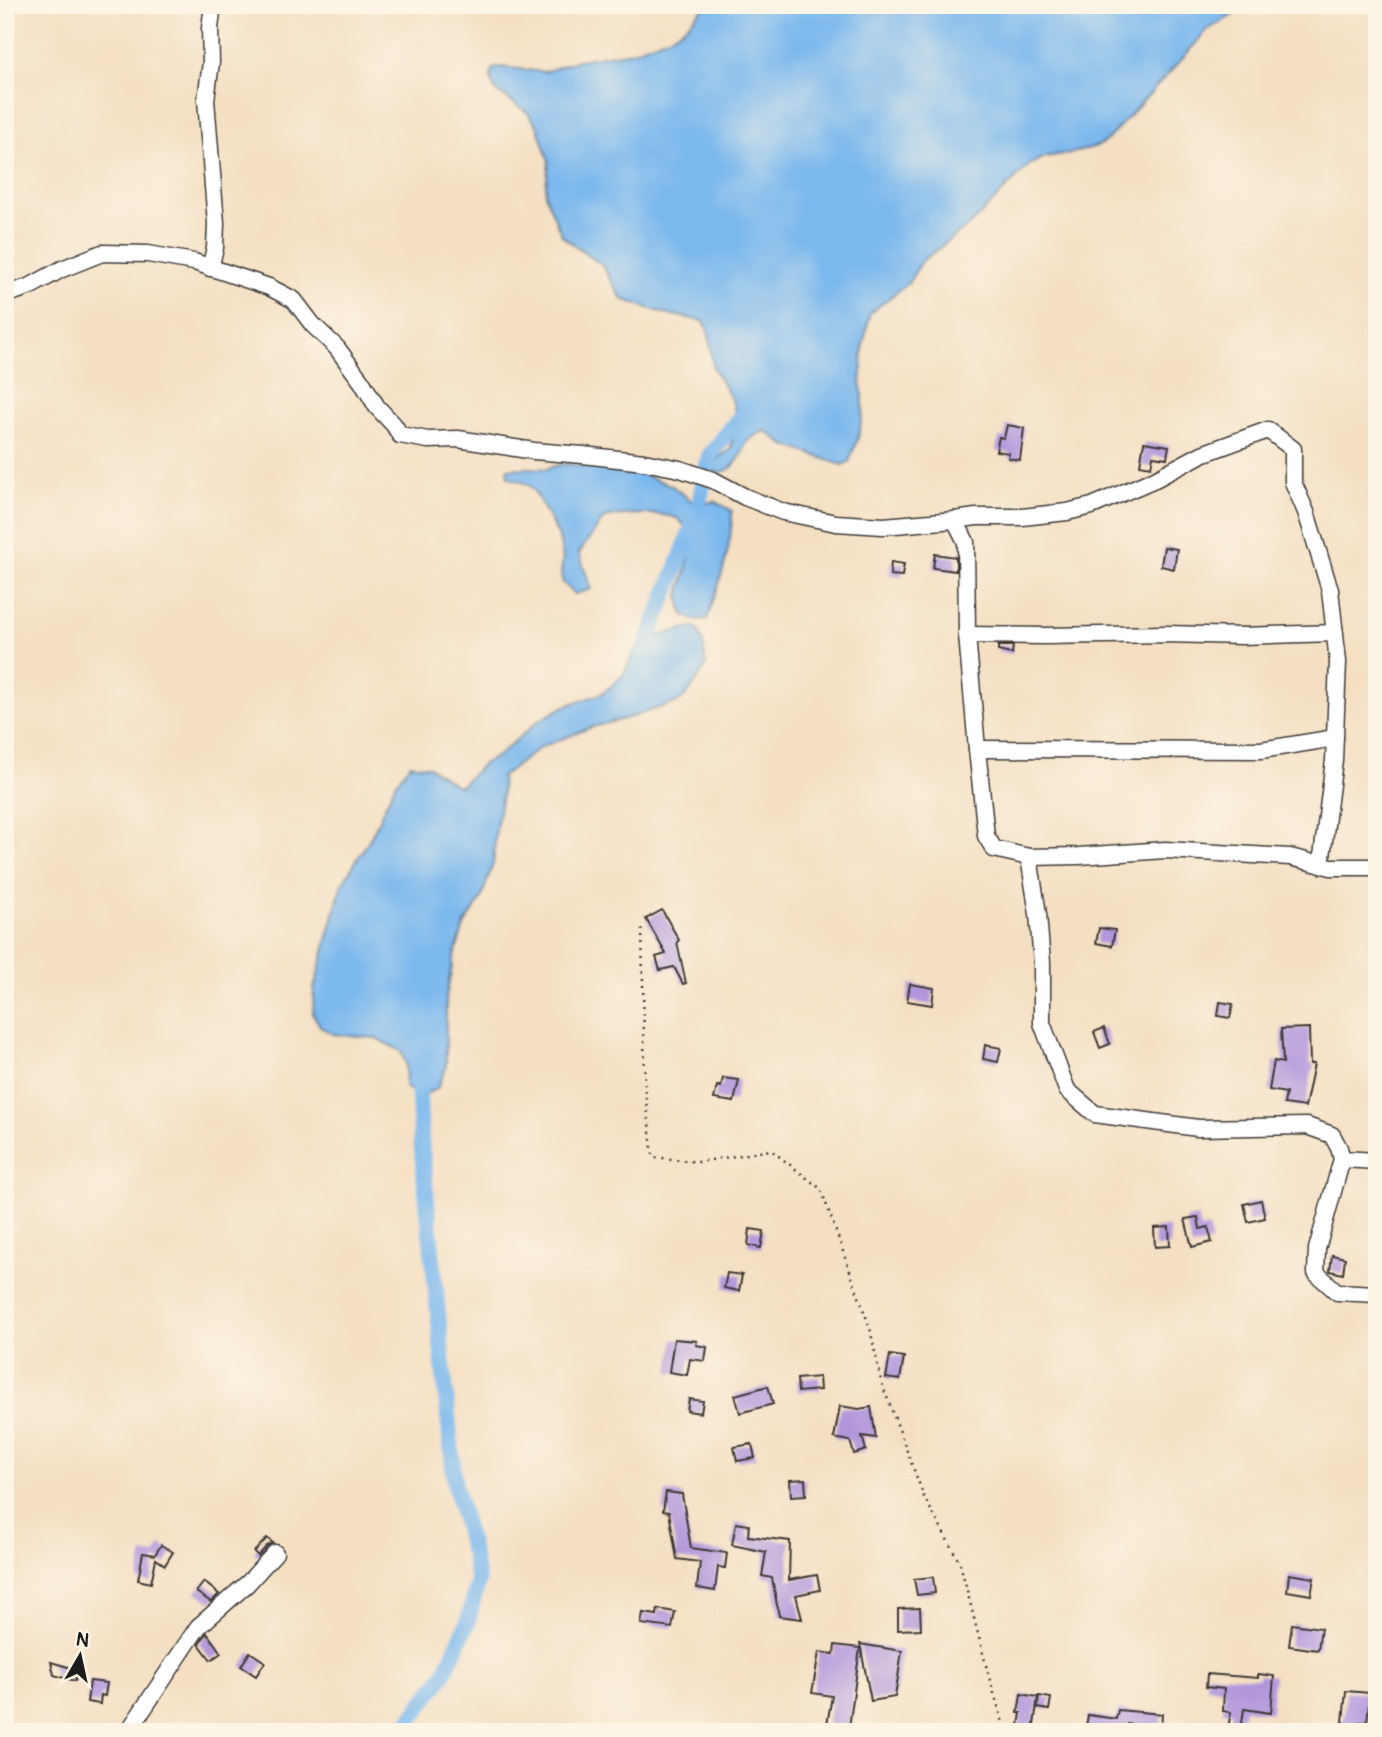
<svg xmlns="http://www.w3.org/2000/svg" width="1382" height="1737" viewBox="0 0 1382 1737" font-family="Pangolin,sans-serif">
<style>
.water{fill:#7ab8ee;stroke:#4b6a85;stroke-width:2}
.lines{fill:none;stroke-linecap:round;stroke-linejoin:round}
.canal{stroke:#7ab8ee;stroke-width:16}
.building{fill:#b196db}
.street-casing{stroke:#3c3935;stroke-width:19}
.path{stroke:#3c3935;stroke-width:2.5;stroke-dasharray:2 5;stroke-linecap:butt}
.street{stroke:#fff;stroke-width:16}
</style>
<rect width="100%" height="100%" fill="#fcf5e5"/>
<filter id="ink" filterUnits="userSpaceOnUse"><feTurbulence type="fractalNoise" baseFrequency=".0143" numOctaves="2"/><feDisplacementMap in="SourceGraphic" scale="14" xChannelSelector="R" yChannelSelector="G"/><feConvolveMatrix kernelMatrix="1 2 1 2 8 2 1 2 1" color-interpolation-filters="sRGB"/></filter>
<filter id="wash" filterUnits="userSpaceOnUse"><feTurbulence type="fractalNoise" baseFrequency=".00686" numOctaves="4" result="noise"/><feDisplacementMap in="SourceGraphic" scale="28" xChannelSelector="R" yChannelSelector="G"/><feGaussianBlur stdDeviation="1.57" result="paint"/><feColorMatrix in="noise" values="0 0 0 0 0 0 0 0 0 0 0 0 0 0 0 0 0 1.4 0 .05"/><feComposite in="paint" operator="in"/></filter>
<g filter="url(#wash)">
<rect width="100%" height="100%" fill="#f4dfc2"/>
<g class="water">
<path d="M706 5H1257L1242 10 1207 30 1181 60 1107 140 1100 145 1077 152 1044 157 1029 165 972 223 922 261 908 283 870 313 863 346 861 387 863 396V412L858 438 849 462 842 465 785 445 766 431C758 433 751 437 746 444 744 447 743 452 741 455 735 466 726 475 713 471L711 463 731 449 736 417 733 402 713 367 709 334 704 321 663 313 622 299 602 265 562 236 545 194 549 162 537 125 527 112 495 90 492 83 491 76 493 69 500 67 545 72 578 60 633 51 673 35 686 26Z"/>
<path d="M566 464 641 474 652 478 672 486 698 506 715 501 732 511C732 550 719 583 707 619L695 620 685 616C674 594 682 588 687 567 690 555 690 544 690 532 686 528 682 522 678 519 664 511 621 514 604 518L579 553 591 589 575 594 563 583 561 574 563 558 559 537 534 490 528 484 508 477 507 469 525 468 547 469 554 466Z"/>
<path d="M691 627 697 628 703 643 706 666 689 692 680 701 628 718 592 727 541 747 501 777 502 793 496 829 493 864 481 899 464 926 453 960 446 997V1067L437 1089 420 1096 405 1087 406 1064 401 1051 376 1038 333 1034 321 1027 313 1014 314 989 342 884 372 835 395 784 410 764 428 766 454 784 460 786 484 763 498 756 538 721 565 706 601 694 615 683 624 674 632 656 641 644 654 637Z"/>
</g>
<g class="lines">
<g class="canal">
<path d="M641 658 696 518 709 456 747 408"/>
<path d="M397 1732 406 1726 443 1676 467 1624 478 1581 472 1552 455 1486 421 1140 418 1076"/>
</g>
</g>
<g id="blocks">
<g class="building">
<path d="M1007 425 1024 428 1020 460 1008 458 1009 453 996 451 999 437 1004 438Z"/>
<path d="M1144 442 1169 446 1167 458 1153 456 1151 467 1140 465Z"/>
<path d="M1164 547 1177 549 1174 569 1161 566Z"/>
<path d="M935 554 956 557V571L933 568Z"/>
<path d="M891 562 904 564 902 576 890 575Z"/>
<path d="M998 646H1013L1012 654 998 651Z"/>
<path d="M662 910 679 940 677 942 686 983 683 984 674 967 660 970 656 957 666 954 646 919Z"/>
<path d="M1099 928 1115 930 1112 946 1096 943Z"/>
<path d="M910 984 934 988 932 1005 907 1001Z"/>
<path d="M1220 1002 1233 1004 1230 1018 1218 1016Z"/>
<path d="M1104 1028 1110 1044 1100 1048 1094 1032Z"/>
<path d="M1309 1028 1310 1064H1314L1305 1107 1284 1104 1286 1093 1269 1090 1274 1061 1283 1063 1281 1029Z"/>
<path d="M985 1045 1001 1048 998 1062 983 1059Z"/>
<path d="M723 1078 739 1080 734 1102 714 1099 717 1086 721 1087Z"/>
<path d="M1261 1200 1265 1218 1248 1222 1244 1204Z"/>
<path d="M1198 1217 1200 1229 1208 1227 1212 1242 1192 1247 1185 1219Z"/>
<path d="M1169 1227 1170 1246 1155 1247 1154 1228Z"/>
<path d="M750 1229 764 1231 761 1248 748 1245Z"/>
<path d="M1332 1255 1345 1258 1343 1274 1330 1271Z"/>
<path d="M727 1273 742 1275 739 1291 724 1288Z"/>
<path d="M674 1339 697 1341 696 1345 707 1347 705 1361 690 1359 687 1375 669 1372Z"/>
<path d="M890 1355 904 1357 900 1380 886 1378Z"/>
<path d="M819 1377 820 1390 798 1392 797 1379Z"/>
<path d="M768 1386 773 1404 740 1413 735 1395Z"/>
<path d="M689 1399 703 1401 701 1413 687 1411Z"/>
<path d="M840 1406 859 1409 871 1407 876 1438 862 1436 866 1450 854 1454 850 1441 834 1438Z"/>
<path d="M752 1444 755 1458 737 1461 734 1447Z"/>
<path d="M805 1479 806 1495 791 1496 790 1480Z"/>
<path d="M666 1492 682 1494 691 1548 727 1553 725 1568 718 1567 715 1591 697 1588 700 1562 677 1559 669 1512 663 1511Z"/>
<path d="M736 1523 749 1525 748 1536 790 1541 789 1580 817 1575 820 1590 796 1595 802 1619 779 1616 772 1578 762 1576 766 1552 732 1545Z"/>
<path d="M267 1538 273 1543 267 1546 258 1556 254 1552Z"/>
<path d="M161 1545 173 1552 165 1565 156 1559 151 1583 138 1580 143 1553 155 1555Z"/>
<path d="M1289 1574 1314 1578 1311 1595 1287 1591Z"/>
<path d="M933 1577 935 1593 917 1595 914 1579Z"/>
<path d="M204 1582 219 1594 211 1602 196 1592Z"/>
<path d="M920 1608 921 1629 898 1630V1609Z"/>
<path d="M658 1609 675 1612 672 1628 641 1624 643 1613 657 1615Z"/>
<path d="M1292 1624 1321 1628 1318 1650 1289 1646Z"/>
<path d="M207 1633 221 1653 211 1660 199 1644Z"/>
<path d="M860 1644 902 1651 895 1697 871 1701Z"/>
<path d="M835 1645 860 1648 849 1728 827 1724 832 1696 812 1693 819 1652 834 1654Z"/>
<path d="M250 1652 265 1662 256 1676 241 1666Z"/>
<path d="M51 1662 78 1670 75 1681 54 1675Z"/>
<path d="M1207 1674 1258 1678V1674L1274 1676 1271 1713 1244 1709 1241 1730 1228 1728 1231 1712 1223 1711 1224 1689 1206 1687Z"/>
<path d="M90 1681 107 1683 105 1696 101 1695 100 1704 87 1702Z"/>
<path d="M1346 1691 1370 1693 1367 1723 1361 1722 1363 1732H1342Z"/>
<path d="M1021 1694 1038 1697 1033 1732H1018L1021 1713H1018Z"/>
<path d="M1039 1696 1051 1698 1049 1710 1037 1708Z"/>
<path d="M1118 1710 1162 1714 1161 1728 1127 1724 1126 1732H1085L1088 1715 1116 1719Z"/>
</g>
</g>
</g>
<g filter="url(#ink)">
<use href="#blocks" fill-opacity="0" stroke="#3c3935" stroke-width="2"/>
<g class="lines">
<g class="street-casing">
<g id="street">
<path d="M210 268 215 248 216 223 206 100 211 62 210 28 213 5"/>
<path d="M5 295 31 286 62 269 102 253 148 254 194 262 269 287 294 300 313 325 337 348 362 382 377 407 394 425 400 435 428 440 458 439 534 451 583 455 644 462 680 469 713 480 745 497 783 512 836 523 883 526 955 520 966 542 967 635 977 749 986 836 994 849 1029 857 1079 856 1165 850 1290 857 1331 867H1377"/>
<path d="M955 520 976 517H1022L1067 512 1092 506 1155 479 1202 454 1268 430 1293 449V482L1306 512 1330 590 1338 662 1334 760 1321 865"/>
<path d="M967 635 1043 636 1167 634 1242 636 1335 633"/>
<path d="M977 749 1261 750 1335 738"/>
<path d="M1029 857 1038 914 1042 963V1023L1067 1090 1095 1114 1198 1128 1307 1126 1332 1135 1339 1148 1342 1159 1317 1249 1316 1273 1337 1292 1377 1294"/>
<path d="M1342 1159 1377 1161"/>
<path d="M128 1732 198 1627 248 1583 275 1553"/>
</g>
</g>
<path class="path" d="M642 929 645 1090 653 1157 699 1162 771 1150 821 1189 870 1328 881 1381 924 1497 960 1563 989 1677 1006 1732"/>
<use href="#street" class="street"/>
</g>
</g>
<rect width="1382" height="1737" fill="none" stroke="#fcf5e5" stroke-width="28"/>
<g transform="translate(80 1656) rotate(9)" stroke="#fcf5e5" stroke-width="5" paint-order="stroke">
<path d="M0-5L12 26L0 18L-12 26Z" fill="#1c1c1c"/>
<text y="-10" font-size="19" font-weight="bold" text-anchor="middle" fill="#1c1c1c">N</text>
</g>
</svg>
